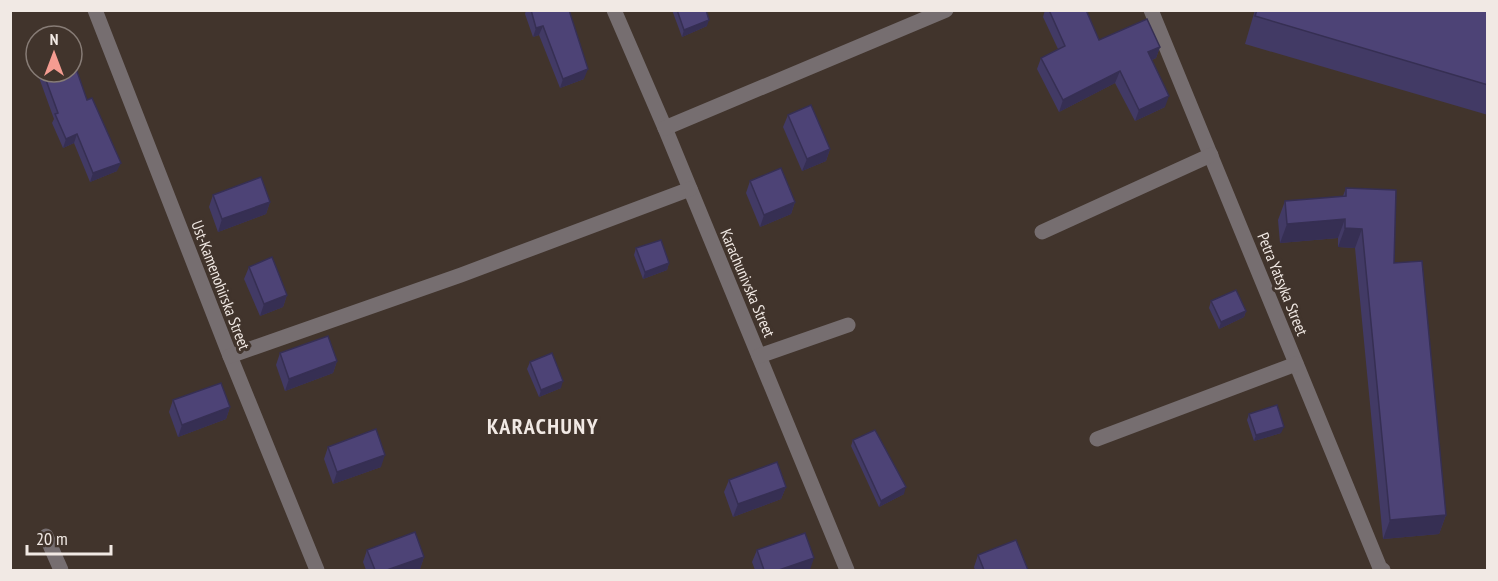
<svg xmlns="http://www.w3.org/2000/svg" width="1498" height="581" viewBox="0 0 1498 581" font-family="'PT Sans Narrow',sans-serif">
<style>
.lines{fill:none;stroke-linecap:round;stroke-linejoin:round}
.minor{stroke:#766e70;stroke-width:15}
.wall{fill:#423a65}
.shaded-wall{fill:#362f53}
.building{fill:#4d4376;stroke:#362f53;stroke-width:1.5}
.labels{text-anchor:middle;stroke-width:6;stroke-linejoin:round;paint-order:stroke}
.street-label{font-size:16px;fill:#f1e9e4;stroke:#41342c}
.district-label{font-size:22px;font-weight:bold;letter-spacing:1.5px;fill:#f1e9e4;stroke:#41342c}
</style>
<rect width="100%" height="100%" fill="#41342c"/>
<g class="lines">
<g class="minor">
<path d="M95 10 230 356 317 570"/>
<path d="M614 10 665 128 847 570"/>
<path d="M1151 10 1380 568 1383 570"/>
<path d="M665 128 946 10"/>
<path d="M1042 232 1211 155"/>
<path d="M230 356 461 275 690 189"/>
<path d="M759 356 848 325"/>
<path d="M1097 439 1296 364"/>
<path d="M46 536 61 570"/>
</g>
</g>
<g class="wall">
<path d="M526 10H569L584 79 560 88 539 35 533 37 525 14Z"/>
<path d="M672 10H706L707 26 682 37Z"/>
<path d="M1045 10H1086L1099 40 1160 47 1156 58 1152 60 1165 107 1135 121 1115 83 1059 112 1037 69 1041 58 1058 49 1043 17Z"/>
<path d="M1255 10 1488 11V115L1245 44Z"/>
<path d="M37 72H72L87 100 117 171 90 182 74 143 63 148 52 123 54 119Z"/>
<path d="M788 115 830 149 826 161 802 171 783 127Z"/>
<path d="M750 181 795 202 791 214 760 227 746 193Z"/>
<path d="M1346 188 1394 263 1446 515 1439 534 1383 539 1355 248 1338 247V238L1280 243 1278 220 1285 201 1343 196Z"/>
<path d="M213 195 270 202 266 214 218 232 209 207Z"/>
<path d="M636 248 669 263 667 270 643 279 634 255Z"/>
<path d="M249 267 287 295 283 307 260 316 244 279Z"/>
<path d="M1211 301 1246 311 1244 317 1219 329 1209 308Z"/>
<path d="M280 353 337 361 333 373 285 391 276 365Z"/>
<path d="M530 362 561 388 539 397 527 369Z"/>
<path d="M173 400 230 407 226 419 178 437 169 412Z"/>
<path d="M1249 414 1281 433 1254 441 1247 420Z"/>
<path d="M853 440 904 494 879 507 851 446Z"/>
<path d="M328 447 381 467 333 484 324 459Z"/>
<path d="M729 480 786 487 781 499 733 517 724 492Z"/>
<path d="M367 550 424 557 420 569 416 570H366L363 562Z"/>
<path d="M757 550 810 570H755L752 562Z"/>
<path d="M978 555 1028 570H975L974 567Z"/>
</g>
<g class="shaded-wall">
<path d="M709 20 707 26 682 37 684 30Z"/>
<path d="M543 26 539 35 533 37 536 28Z"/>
<path d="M1160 47 1156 58 1144 63 1148 52Z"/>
<path d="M588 69 584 79 560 88 563 79Z"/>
<path d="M1120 71 1115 83 1059 112 1063 100Z"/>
<path d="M1169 96 1165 107 1135 121 1139 110Z"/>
<path d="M77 134 74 143 63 148 66 139Z"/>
<path d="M830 149 826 161 802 171 807 159Z"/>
<path d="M121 163 117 171 90 182 93 173Z"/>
<path d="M270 202 266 214 218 232 222 219Z"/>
<path d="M795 202 791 214 760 227 764 215Z"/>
<path d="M1345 219 1338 238 1280 243 1287 224Z"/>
<path d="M1345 228 1362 229 1355 248 1338 247Z"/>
<path d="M669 263 667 270 643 279 645 272Z"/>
<path d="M287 295 283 307 260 316 264 304Z"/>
<path d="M1246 311 1244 317 1219 329 1221 322Z"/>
<path d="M337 361 333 373 285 391 289 379Z"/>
<path d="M563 381 561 388 539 397 541 390Z"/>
<path d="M230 407 226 419 178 437 182 425Z"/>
<path d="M1284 427 1281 433 1254 441 1256 435Z"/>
<path d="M385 455 381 467 333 484 337 472Z"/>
<path d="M786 487 781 499 733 517 738 504Z"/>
<path d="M906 487 904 494 879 507 881 501Z"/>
<path d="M1446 515 1439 534 1383 539 1390 520Z"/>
<path d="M424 557 420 569 416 570H387Z"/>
<path d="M814 558 810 570H779Z"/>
</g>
<g class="building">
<path d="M531 10H569L588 69 563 79 543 26 536 28Z"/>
<path d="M677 10H706L709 20 684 30Z"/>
<path d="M1049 10H1086L1099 40 1147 19 1160 47 1148 52 1169 96 1139 110 1120 71 1063 100 1041 58 1065 46Z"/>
<path d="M1257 10 1488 11V85L1255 16Z"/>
<path d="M72 57 87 100 92 98 121 163 93 173 77 134 66 139 55 114 58 113 43 72H72Z"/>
<path d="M811 105 830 149 807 159 788 115Z"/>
<path d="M781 168 795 202 764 215 750 181Z"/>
<path d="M261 177 270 202 222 219 213 195Z"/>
<path d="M1346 188 1396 190 1394 263 1422 261 1446 515 1390 520 1362 229 1345 228V219L1287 224 1285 201 1346 196Z"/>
<path d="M661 240 669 263 645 272 636 248Z"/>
<path d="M272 257 287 295 264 304 249 267Z"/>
<path d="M1236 290 1246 311 1221 322 1211 301Z"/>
<path d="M328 336 337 361 289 379 280 353Z"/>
<path d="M552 353 563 381 541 390 530 362Z"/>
<path d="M221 383 230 407 182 425 173 400Z"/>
<path d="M1277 405 1284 427 1256 435 1249 414Z"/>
<path d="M376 429 385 455 337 472 328 447Z"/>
<path d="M875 430 906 487 881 501 853 440Z"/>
<path d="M777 462 786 487 738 504 729 480Z"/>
<path d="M415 532 424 557 387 570H375L367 550Z"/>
<path d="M805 533 814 558 779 570H764L757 550Z"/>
<path d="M1016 540 1028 570H984L978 555Z"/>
</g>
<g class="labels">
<g class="street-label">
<text transform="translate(748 283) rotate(67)" y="6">Karachunivska Street</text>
<text transform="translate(1283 284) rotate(68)" y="6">Petra Yatsyka Street</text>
<text transform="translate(221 285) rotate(69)" y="6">Ust-Kamenohirska Street</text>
</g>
<g class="district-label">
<text x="543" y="434">KARACHUNY</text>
</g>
</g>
<rect width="1498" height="581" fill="none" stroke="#f1e9e4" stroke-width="24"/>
<g transform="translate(54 54)"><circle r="28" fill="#41342c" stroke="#877c76" stroke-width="1.5"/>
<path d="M0-4.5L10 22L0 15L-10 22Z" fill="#f59c91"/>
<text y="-9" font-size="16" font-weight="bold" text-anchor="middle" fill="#f1e9e4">N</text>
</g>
<path d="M27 545v9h84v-9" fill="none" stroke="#f1e9e4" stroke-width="3"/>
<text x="36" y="545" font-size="18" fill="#f1e9e4" stroke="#41342c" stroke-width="4.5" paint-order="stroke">20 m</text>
</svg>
